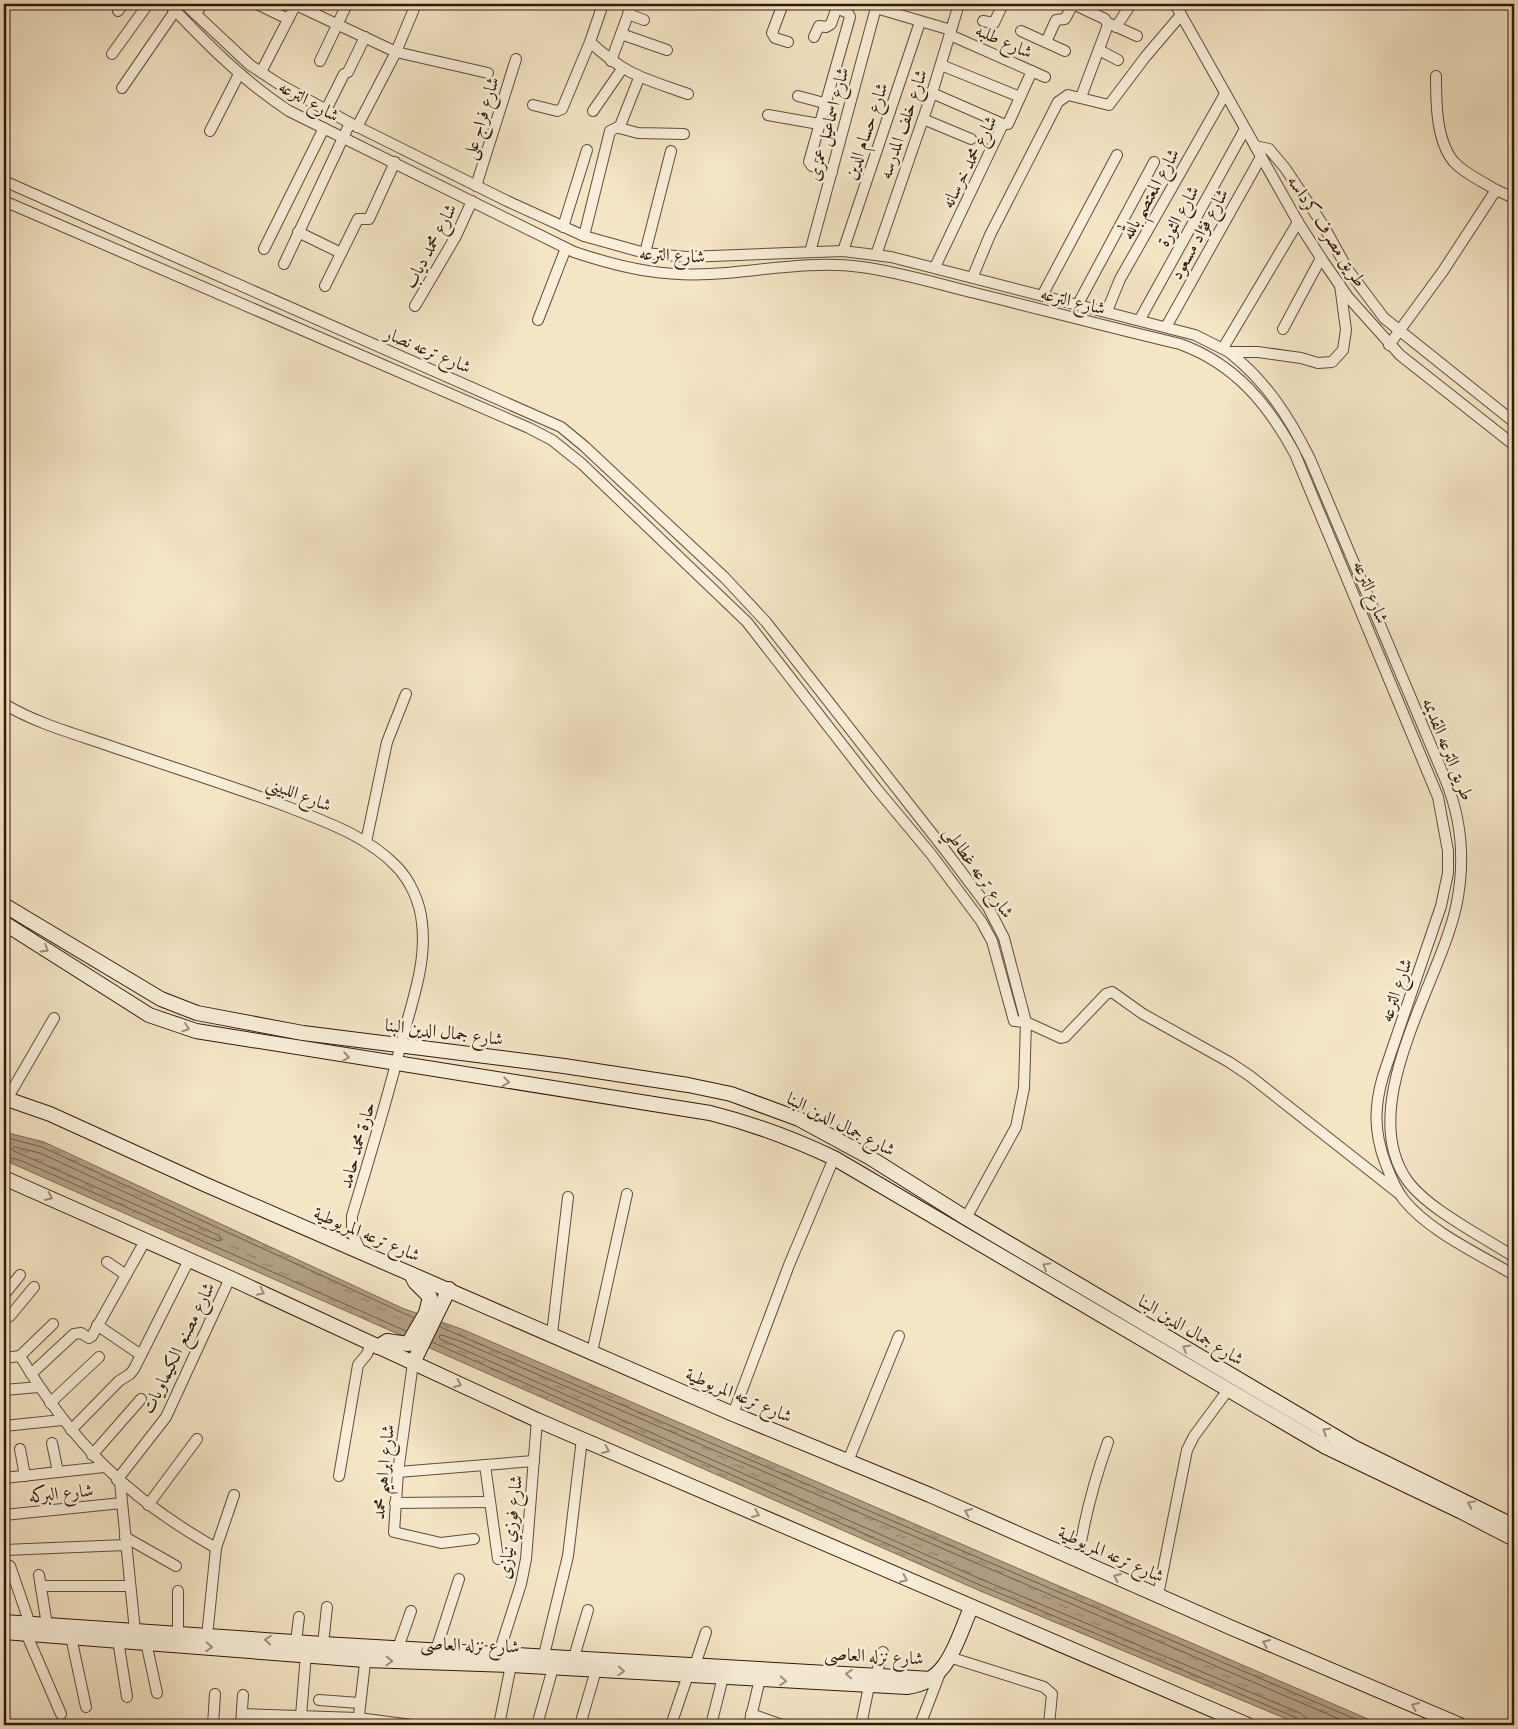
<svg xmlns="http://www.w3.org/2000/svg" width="1518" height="1729" viewBox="0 0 1518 1729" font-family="'Gentium Book Plus',Amiri,serif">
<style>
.water{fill:url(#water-ripples);stroke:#7f6a55}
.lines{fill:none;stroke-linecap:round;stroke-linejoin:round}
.shore{stroke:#725c49;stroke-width:1}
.street-casing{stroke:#624c3a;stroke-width:12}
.secondary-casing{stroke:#32190c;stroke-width:16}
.street{stroke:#f8eed9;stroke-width:10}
.secondary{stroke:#f8eed9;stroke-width:14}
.oneway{stroke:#9f8e7d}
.labels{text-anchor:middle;stroke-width:5;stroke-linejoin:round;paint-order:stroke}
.street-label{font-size:18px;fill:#32190c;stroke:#f8eed9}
</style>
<defs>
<pattern id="water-ripples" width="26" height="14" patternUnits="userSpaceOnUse" patternTransform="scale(1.25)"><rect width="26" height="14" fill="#b2a086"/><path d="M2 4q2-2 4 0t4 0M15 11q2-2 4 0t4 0" fill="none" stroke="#91826c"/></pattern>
</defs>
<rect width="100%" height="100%" fill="#f4e5c5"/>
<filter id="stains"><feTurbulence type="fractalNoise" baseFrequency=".004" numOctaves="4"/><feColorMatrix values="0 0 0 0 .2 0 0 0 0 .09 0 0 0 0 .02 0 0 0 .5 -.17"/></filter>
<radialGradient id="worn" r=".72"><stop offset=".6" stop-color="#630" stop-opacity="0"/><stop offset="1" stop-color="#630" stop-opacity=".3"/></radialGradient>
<path class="water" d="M4 1132 44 1142 402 1308 464 1330 1382 1725H1301L978 1590 4 1160Z"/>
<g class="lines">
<g class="shore">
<path d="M4 1137 42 1147 414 1318"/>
<path d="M15 1147 40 1153 220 1236 221 1240 218 1241 14 1151 12 1149Z"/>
<path d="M4 1156 22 1161 406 1331"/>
<path d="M440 1327 1369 1725"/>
<path d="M432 1342 980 1585 1297 1718 1301 1725"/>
<path d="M1307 1725 1306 1718 1300 1713 983 1580 440 1339 439 1336 442 1335 460 1341 1353 1725"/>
</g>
<g class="street-casing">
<g id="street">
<path d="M169 4C206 43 243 81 289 111L574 252C628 270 669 278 726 273 771 269 816 261 861 267 900 272 938 284 975 293 1044 310 1112 328 1180 344 1235 364 1268 404 1295 454L1438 797 1448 851V873L1441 906 1383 1076C1374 1107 1374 1132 1385 1162 1390 1175 1395 1189 1404 1200 1430 1232 1479 1254 1514 1275"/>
<path d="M185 4 250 65 279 84 350 123 507 201 584 236 645 253 686 257 843 251 891 257 1195 335 1229 352H1258L1301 358 1318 363 1332 362 1343 350 1346 330 1340 285"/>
<path d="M257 4 288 19"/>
<path d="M783 4 772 33 775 38 788 42"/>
<path d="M1073 4 1105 19 1108 25 1081 97"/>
<path d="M1175 4 1298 222 1321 258 1348 297 1400 355 1514 445"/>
<path d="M296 5 396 52 488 73"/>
<path d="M876 8 951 30"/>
<path d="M118 11 123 4"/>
<path d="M195 14 203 4"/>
<path d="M628 14 644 20"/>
<path d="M983 21 994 23 1003 4"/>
<path d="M1108 23 1137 36"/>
<path d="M1116 27 1131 4"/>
<path d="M1021 31 1065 51"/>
<path d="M621 34 667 50"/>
<path d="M950 35 1045 77"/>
<path d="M814 37 819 26 826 27 831 24 838 4"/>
<path d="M590 42C627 76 643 78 688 94"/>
<path d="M1046 42 1056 20 1065 19 1073 4"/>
<path d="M1099 50 1118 60"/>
<path d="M112 54 148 4"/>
<path d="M320 61 347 4"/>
<path d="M611 61 632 4"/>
<path d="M941 65 1020 97"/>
<path d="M261 72 296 4"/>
<path d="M348 72 365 37"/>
<path d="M122 88 175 11"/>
<path d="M932 93 1003 124"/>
<path d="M798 96 824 103"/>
<path d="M533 105 557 111 562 109 590 42 603 4"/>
<path d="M326 110 344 74"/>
<path d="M593 111 622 69"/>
<path d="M768 115 819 124"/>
<path d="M923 119 971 139"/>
<path d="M357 127 396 52 416 4"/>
<path d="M619 128 638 133 684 134"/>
<path d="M210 131 239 74"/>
<path d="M1255 146 1269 149 1285 168 1323 225 1348 270 1384 318 1514 422"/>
<path d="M832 172 812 166 809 162 850 17 848 13 836 8"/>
<path d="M4 181 561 427 584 446 725 578 766 622 945 850 988 907 1004 938 1026 1022 1024 1088 1016 1127 966 1218"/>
<path d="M476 186 516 59"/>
<path d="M1496 190 1514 198"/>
<path d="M4 201 529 428 552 440 582 464 747 622 876 788 931 854 981 921 992 941 1014 1021 1026 1022 1061 1038 1065 1037 1106 994 1112 992 1143 1014 1229 1062 1250 1076 1397 1192"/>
<path d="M563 227 587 150"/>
<path d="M298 232 341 253"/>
<path d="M584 236 610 131 620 126 639 78"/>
<path d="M264 249 324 128"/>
<path d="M843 251 920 22"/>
<path d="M810 252 877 4"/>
<path d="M645 253 671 151"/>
<path d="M876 255 932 93 959 4"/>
<path d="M284 264 350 123"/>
<path d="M935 267 1003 124H1008L1032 71"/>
<path d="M973 276 990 235 1058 102 1068 95 1109 105 1146 56 1181 15"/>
<path d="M325 286 358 219H369L395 162"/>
<path d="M1043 294 1117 155"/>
<path d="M1078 304 1154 162"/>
<path d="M415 306 456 236 472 201"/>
<path d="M1107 311 1120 279 1225 94"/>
<path d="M1140 319 1245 129"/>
<path d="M538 320 566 248"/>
<path d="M1166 327 1261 157"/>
<path d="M1283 329 1321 258"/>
<path d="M1389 345 1443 271 1496 190C1482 181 1465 174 1454 162 1436 141 1436 102 1436 76"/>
<path d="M1223 348 1298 222"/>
<path d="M1229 352C1267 382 1289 417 1310 459L1446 781C1462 821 1465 865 1456 907 1439 984 1355 1106 1407 1180 1427 1209 1484 1237 1514 1257"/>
<path d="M4 704C36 723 72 733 107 745 168 766 229 785 288 807 326 822 367 836 396 866 410 880 420 902 422 923 427 964 411 1004 401 1044 387 1101 369 1159 352 1216V1233L361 1252"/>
<path d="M366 842 387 742 406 694"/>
<path d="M7 1099 54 1018"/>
<path d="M107 1262 126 1275"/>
<path d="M4 1295 20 1275"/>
<path d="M4 1318 10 1316 34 1287"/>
<path d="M97 1325 141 1355"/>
<path d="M552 1334 568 1197"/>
<path d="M592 1352 627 1194"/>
<path d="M20 1356C73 1443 127 1498 216 1548"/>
<path d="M4 1358 20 1356 53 1324"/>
<path d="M413 1363 398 1472 394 1532 441 1543 474 1539"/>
<path d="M31 1374 74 1334 81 1333 89 1338 92 1336 145 1241"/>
<path d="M4 1390 39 1387"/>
<path d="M50 1403 99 1357"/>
<path d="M733 1414 789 1265 834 1158"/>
<path d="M4 1426 62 1420"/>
<path d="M71 1430 119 1381 130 1374 134 1369 189 1260"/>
<path d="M52 1443 58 1472"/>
<path d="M20 1449 25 1476"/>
<path d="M92 1455 141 1399"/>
<path d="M848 1461 899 1336"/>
<path d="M485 1465 498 1559"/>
<path d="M398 1472 534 1461"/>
<path d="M339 1476 358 1365 367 1354 371 1344"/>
<path d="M4 1478 104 1467"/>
<path d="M117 1480 166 1417 230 1278"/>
<path d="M120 1482 135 1631"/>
<path d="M395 1503 490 1502"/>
<path d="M148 1505 197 1439"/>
<path d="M4 1515 122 1503"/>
<path d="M125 1537 176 1566"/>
<path d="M4 1550 126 1545"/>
<path d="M1078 1560C1084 1519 1094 1481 1108 1442"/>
<path d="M10 1566 30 1624"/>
<path d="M39 1575 47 1625"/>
<path d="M41 1586H130"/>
<path d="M1158 1595 1187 1450 1194 1436 1228 1390"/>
<path d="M26 1633 61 1714"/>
<path d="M178 1634V1591"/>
<path d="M207 1636 216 1548 234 1495"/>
<path d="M71 1637 86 1707"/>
<path d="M118 1640 127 1697"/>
<path d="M146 1642 157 1693"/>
<path d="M296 1642 299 1617"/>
<path d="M323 1644 327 1607"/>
<path d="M398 1648 411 1611"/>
<path d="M436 1650 459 1579"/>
<path d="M544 1655 568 1556 582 1439"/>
<path d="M574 1657 588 1610"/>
<path d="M949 1657 1044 1687 1052 1694 1049 1725"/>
<path d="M497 1659 521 1584 526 1559 537 1420"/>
<path d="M695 1665 706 1632"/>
<path d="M876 1675 883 1652"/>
<path d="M319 1700 359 1703"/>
<path d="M242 1714 358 1718 412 1725"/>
<path d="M751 1714 782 1725"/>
<path d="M301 1716 306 1654"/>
<path d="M358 1724 366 1654"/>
<path d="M213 1725 215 1694"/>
<path d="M241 1725 243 1695"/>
<path d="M499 1725 511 1665"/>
<path d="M537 1725 553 1668"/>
<path d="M580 1725 596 1670"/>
<path d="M671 1725 688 1675"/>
<path d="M711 1725 723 1677"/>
<path d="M749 1725 760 1679"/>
<path d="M861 1725 869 1686"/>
<path d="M920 1725 940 1673"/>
<path d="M1511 1725 1514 1718"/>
</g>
</g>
<g class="secondary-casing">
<g id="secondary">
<path d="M4 905 161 999 197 1013 303 1033 564 1066 688 1085 731 1094 799 1119 869 1157 966 1218 1353 1447 1514 1526"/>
<path d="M4 923 149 1015 196 1031 710 1113C754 1124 794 1139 834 1158L1326 1447 1462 1512 1514 1539"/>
<path d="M4 1098 50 1114 204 1184 733 1414 930 1495 1232 1628 1460 1725"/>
<path d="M4 1178 230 1278 537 1420 1248 1725"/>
<path d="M378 1347 387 1341 408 1344 426 1313 430 1297 415 1282 411 1274"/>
<path d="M413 1363 449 1289"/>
<path d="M4 1622 323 1644 932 1679"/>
<path d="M4 1632 365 1660 511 1665 907 1687C949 1682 956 1641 971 1608"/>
<path d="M4 1724V1725"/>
</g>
</g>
<use href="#street" class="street"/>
<use href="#secondary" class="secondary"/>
</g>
<defs><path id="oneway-chevron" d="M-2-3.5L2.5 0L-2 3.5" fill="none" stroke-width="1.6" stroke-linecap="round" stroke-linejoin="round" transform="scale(1.25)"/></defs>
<g class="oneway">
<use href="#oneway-chevron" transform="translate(45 949) rotate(32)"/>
<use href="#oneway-chevron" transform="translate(186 1028) rotate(19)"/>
<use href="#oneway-chevron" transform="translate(346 1057) rotate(9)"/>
<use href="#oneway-chevron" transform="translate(506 1082) rotate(9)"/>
<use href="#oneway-chevron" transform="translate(49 1197) rotate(25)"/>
<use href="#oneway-chevron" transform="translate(1046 1266) rotate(-149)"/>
<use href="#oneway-chevron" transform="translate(261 1292) rotate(26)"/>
<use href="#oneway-chevron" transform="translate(1186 1348) rotate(-149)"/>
<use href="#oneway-chevron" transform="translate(458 1384) rotate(25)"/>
<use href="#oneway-chevron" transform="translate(1326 1431) rotate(-150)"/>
<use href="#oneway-chevron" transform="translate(606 1450) rotate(23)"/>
<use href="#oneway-chevron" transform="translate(1471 1504) rotate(-154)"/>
<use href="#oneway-chevron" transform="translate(968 1512) rotate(-156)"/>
<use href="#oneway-chevron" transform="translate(756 1514) rotate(23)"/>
<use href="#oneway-chevron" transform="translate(1117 1577) rotate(-156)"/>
<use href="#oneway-chevron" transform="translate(904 1579) rotate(24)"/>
<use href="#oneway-chevron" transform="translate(268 1640) rotate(-176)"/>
<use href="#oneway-chevron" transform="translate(1266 1643) rotate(-157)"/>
<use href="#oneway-chevron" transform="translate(209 1647) rotate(4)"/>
<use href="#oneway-chevron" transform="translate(389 1661) rotate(2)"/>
<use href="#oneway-chevron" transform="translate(621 1671) rotate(3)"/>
<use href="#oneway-chevron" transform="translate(849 1674) rotate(-176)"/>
<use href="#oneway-chevron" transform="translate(783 1681) rotate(4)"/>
<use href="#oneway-chevron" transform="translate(1415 1706) rotate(-157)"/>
</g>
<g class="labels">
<g class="street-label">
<text transform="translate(1004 41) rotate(24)" y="6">شارع طلبه</text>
<text transform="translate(309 101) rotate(29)" y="6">شارع الترعه</text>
<text transform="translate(481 118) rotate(-73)" y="6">شارع فراج على</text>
<text transform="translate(828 124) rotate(-75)" y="6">شارع اسماعيل عمرى</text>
<text transform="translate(903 124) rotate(-71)" y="6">شارع خلف المدرسه</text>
<text transform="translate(866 131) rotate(-71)" y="6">شارع حسام الدين</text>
<text transform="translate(969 162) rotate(-63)" y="6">شارع محمد خرسانه</text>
<text transform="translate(1150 194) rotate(-61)" y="6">شارع المعتصم بالله</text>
<text transform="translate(1178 216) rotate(-61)" y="6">شارع الثورة</text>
<text transform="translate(1327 231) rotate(57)" y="6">طريق مصرف كرداسه</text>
<text transform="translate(1199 234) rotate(-61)" y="6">شارع فؤاد مسعود</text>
<text transform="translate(430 246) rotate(-62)" y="6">شارع محمد دياب</text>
<text transform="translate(672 255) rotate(3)" y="6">شارع الترعه</text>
<text transform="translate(1073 301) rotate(14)" y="6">شارع الترعه</text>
<text transform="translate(428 350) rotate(23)" y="6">شارع ترعه نصار</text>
<text transform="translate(1371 592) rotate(68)" y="6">شارع الترعه</text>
<text transform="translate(1448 749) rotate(68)" y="6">طريق الترعه القديمه</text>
<text transform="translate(299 794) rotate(21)" y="6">شارع اللبيني</text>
<text transform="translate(979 872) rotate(55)" y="6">شارع ترعه غطاطي</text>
<text transform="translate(1396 990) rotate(-71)" y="6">شارع الترعه</text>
<text transform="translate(444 1032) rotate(7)" y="6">شارع جمال الدين البنا</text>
<text transform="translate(841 1124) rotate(27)" y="6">شارع جمال الدين البنا</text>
<text transform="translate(357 1145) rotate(-74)" y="6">حارة محمد حامد</text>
<text transform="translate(367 1234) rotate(23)" y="6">شارع ترعه المريوطية</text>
<text transform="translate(1191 1330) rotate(31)" y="6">شارع جمال الدين البنا</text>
<text transform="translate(178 1348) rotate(-64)" y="6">شارع مصنع الكيماويات</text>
<text transform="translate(739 1395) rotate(23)" y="6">شارع ترعه المريوطية</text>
<text transform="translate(383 1472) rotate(-84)" y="6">شارع ابراهيم محمد</text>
<text transform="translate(61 1493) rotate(-6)" y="6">شارع البركه</text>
<text transform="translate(510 1527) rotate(-83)" y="6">شارع فوزي نيازى</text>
<text transform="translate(1111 1554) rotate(24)" y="6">شارع ترعه المريوطية</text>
<text transform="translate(470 1645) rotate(2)" y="6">شارع نزله العاصى</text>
<text transform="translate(874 1656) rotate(3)" y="6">شارع نزله العاصى</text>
</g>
</g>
<rect width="1518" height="1729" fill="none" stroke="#f4e5c5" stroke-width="20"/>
<rect x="5" y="5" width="1508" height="1719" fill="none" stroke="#32190c" stroke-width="2.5"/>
<rect x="10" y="10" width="1498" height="1709" fill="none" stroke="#32190c"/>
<rect width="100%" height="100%" filter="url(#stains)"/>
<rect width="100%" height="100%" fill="url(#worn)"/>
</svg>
